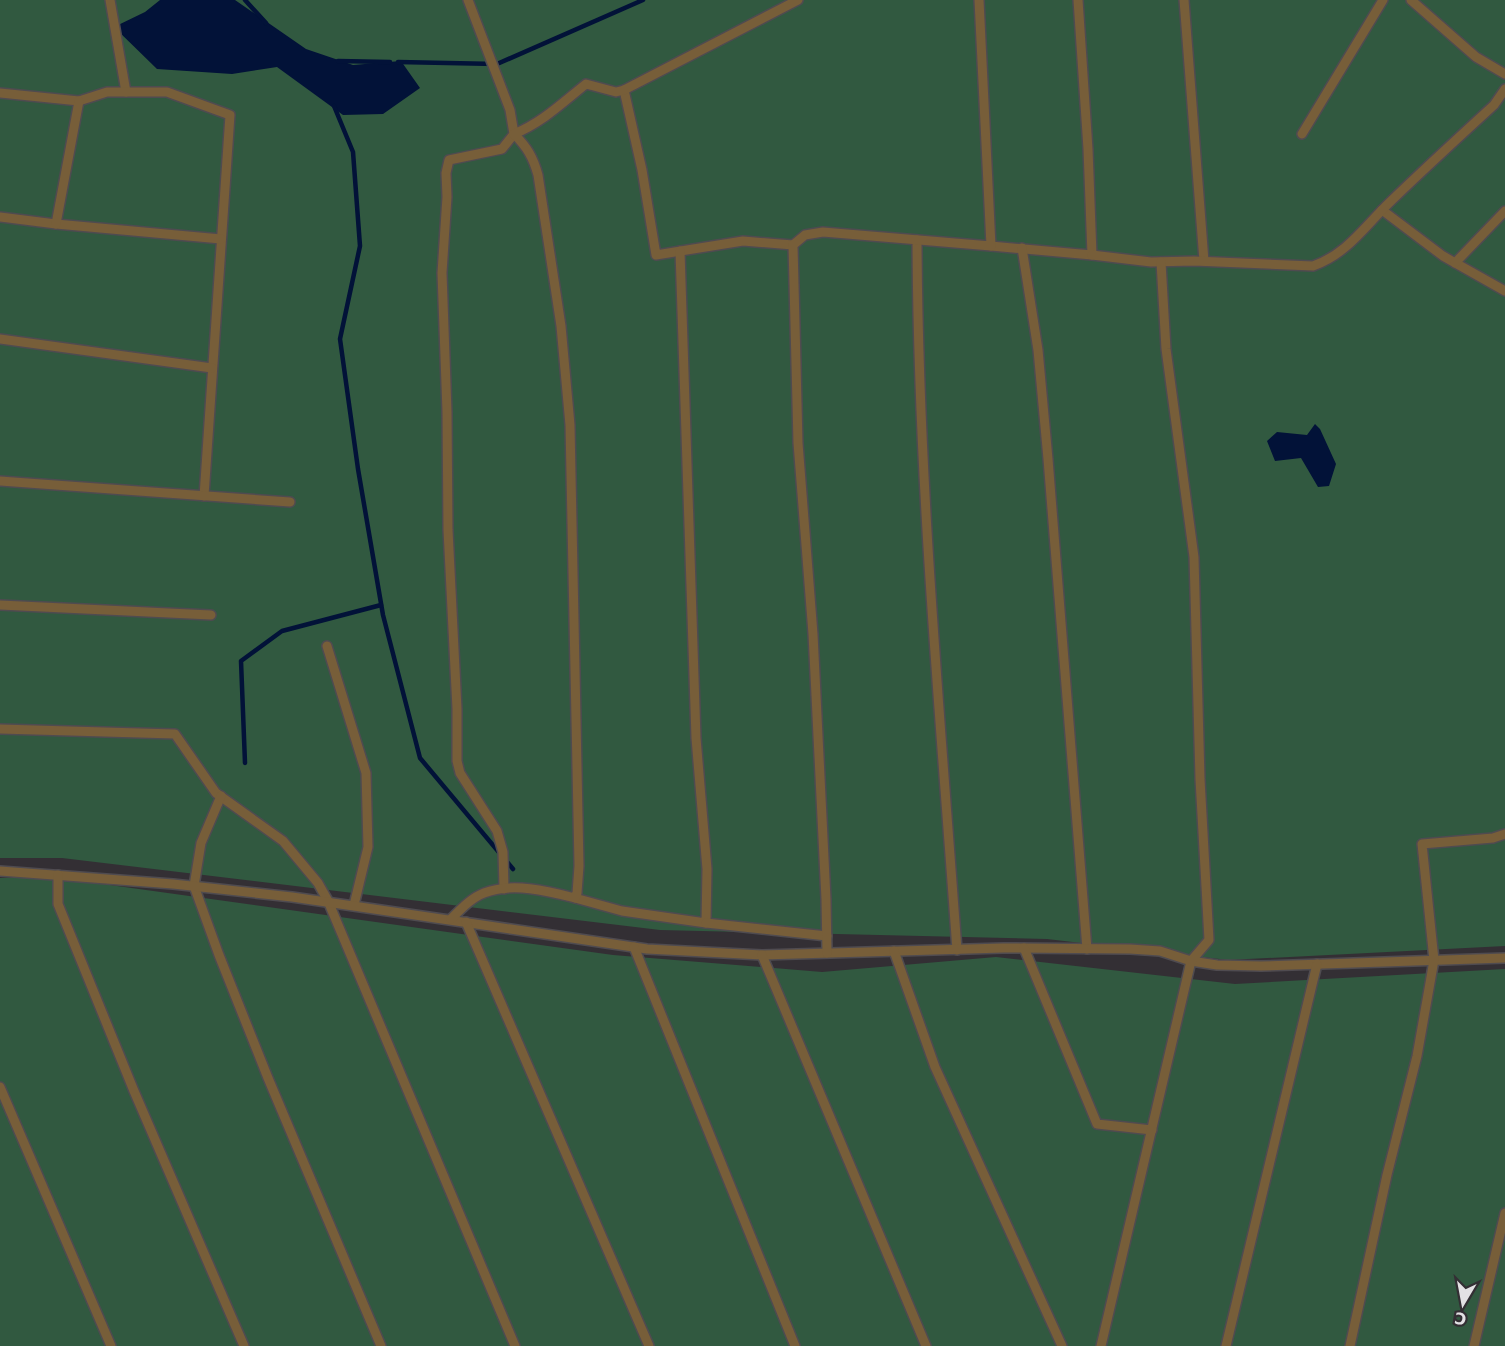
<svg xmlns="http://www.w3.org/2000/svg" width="1505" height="1346" viewBox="0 0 1505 1346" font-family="'DejaVu Sans',sans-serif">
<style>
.green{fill:#315940}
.water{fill:#021238}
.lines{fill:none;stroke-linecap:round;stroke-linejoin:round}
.stream{stroke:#021238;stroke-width:4.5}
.lane-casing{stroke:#4f4b50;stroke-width:12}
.lane{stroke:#775e39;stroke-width:9}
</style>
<rect width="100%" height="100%" fill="#332f34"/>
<g class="green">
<path d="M0 0H1505V946L1228 960 1047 939 660 930 62 858H0Z"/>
<path d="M45 876 613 955 822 972 996 957 1235 984 1505 969V1346H0V878Z"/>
</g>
<g class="water">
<path d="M160 0H235L306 49 353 65 401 61 420 88 383 114 343 115 277 67 232 74 157 69 114 27 145 12Z"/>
<path d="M1315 424 1320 429 1336 464 1329 486 1318 487 1301 458 1275 461 1267 441 1277 432 1307 435Z"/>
</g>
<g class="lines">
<g class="stream">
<path d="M245 0 266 23"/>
<path d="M338 61 390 62"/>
<path d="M398 62 497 64 643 0"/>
<path d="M334 106 353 152 360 246 340 339 358 469 383 615 420 758 513 869"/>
<path d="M245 763 241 661 282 631 381 605"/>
</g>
<g class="lane-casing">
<g id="lane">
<path d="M110 0 126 92"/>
<path d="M468 0 510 110 514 134 502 149 449 160 446 173 447 197 442 273 447 412 448 530 457 709V761L460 773 497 831 503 852 504 889"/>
<path d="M1184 0 1204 261"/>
<path d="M1411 0 1476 57 1505 74"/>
<path d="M624 90 642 170 656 255 743 241 793 245"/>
<path d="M0 93 79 101 107 92H167L230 115 204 496"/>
<path d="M1302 134 1383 0"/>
<path d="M1382 210 1443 256 1505 291"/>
<path d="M0 217 56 224 221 239"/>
<path d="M56 224 79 101"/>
<path d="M917 240C918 477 940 713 957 950"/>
<path d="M991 246 1092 255 1088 149 1078 0"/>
<path d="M1022 248 1038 350 1048 459 1087 949"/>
<path d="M1092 255 1151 262 1194 261 1313 266C1347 254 1364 227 1390 202 1424 169 1459 137 1494 105L1505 89"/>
<path d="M1455 263 1505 211"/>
<path d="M0 339 212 368"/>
<path d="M0 481 290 502"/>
<path d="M0 605 211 615"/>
<path d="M327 646 366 773 368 847 354 905"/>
<path d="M0 729 175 734 216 793 283 841 318 883 328 901 515 1346"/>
<path d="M221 796 201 843 194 886 219 955 268 1078 381 1346"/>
<path d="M0 871 173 884 292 897 647 949 762 955 1003 948 1130 949 1160 951 1191 961 1217 965 1261 966 1505 958"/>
<path d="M58 875V904L134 1091 244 1346"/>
<path d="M575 898 622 911 706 923 707 869 696 738 680 251"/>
<path d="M451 919C461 909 471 898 484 893 512 882 548 891 575 898L577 893 579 866 570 425 561 326 538 175C533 157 527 147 514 134 543 122 562 103 586 84L616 92 624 90 798 0"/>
<path d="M466 922 649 1346"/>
<path d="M706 923 827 936"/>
<path d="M634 947 795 1346"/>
<path d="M1024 948 1097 1124 1152 1130"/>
<path d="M894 951 935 1067 1062 1346"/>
<path d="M827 953 826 899 813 634 798 443 793 245 805 235 823 232 991 246 979 0"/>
<path d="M762 955 926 1346"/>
<path d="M0 1087 111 1346"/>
<path d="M1101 1346 1191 961 1209 940 1200 779 1194 557 1166 349 1161 262"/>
<path d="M1226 1346 1317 964"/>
<path d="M1350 1346 1387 1175 1417 1056 1430 983 1434 960 1422 844 1493 838 1505 834"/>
<path d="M1474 1346 1505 1213"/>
</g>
</g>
<use href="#lane" class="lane"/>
</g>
<g transform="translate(1463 1304) rotate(190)" stroke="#332f34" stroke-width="4.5" paint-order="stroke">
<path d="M0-4.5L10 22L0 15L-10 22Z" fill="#e3e1e4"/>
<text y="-9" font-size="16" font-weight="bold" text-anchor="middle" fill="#e3e1e4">С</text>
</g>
</svg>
